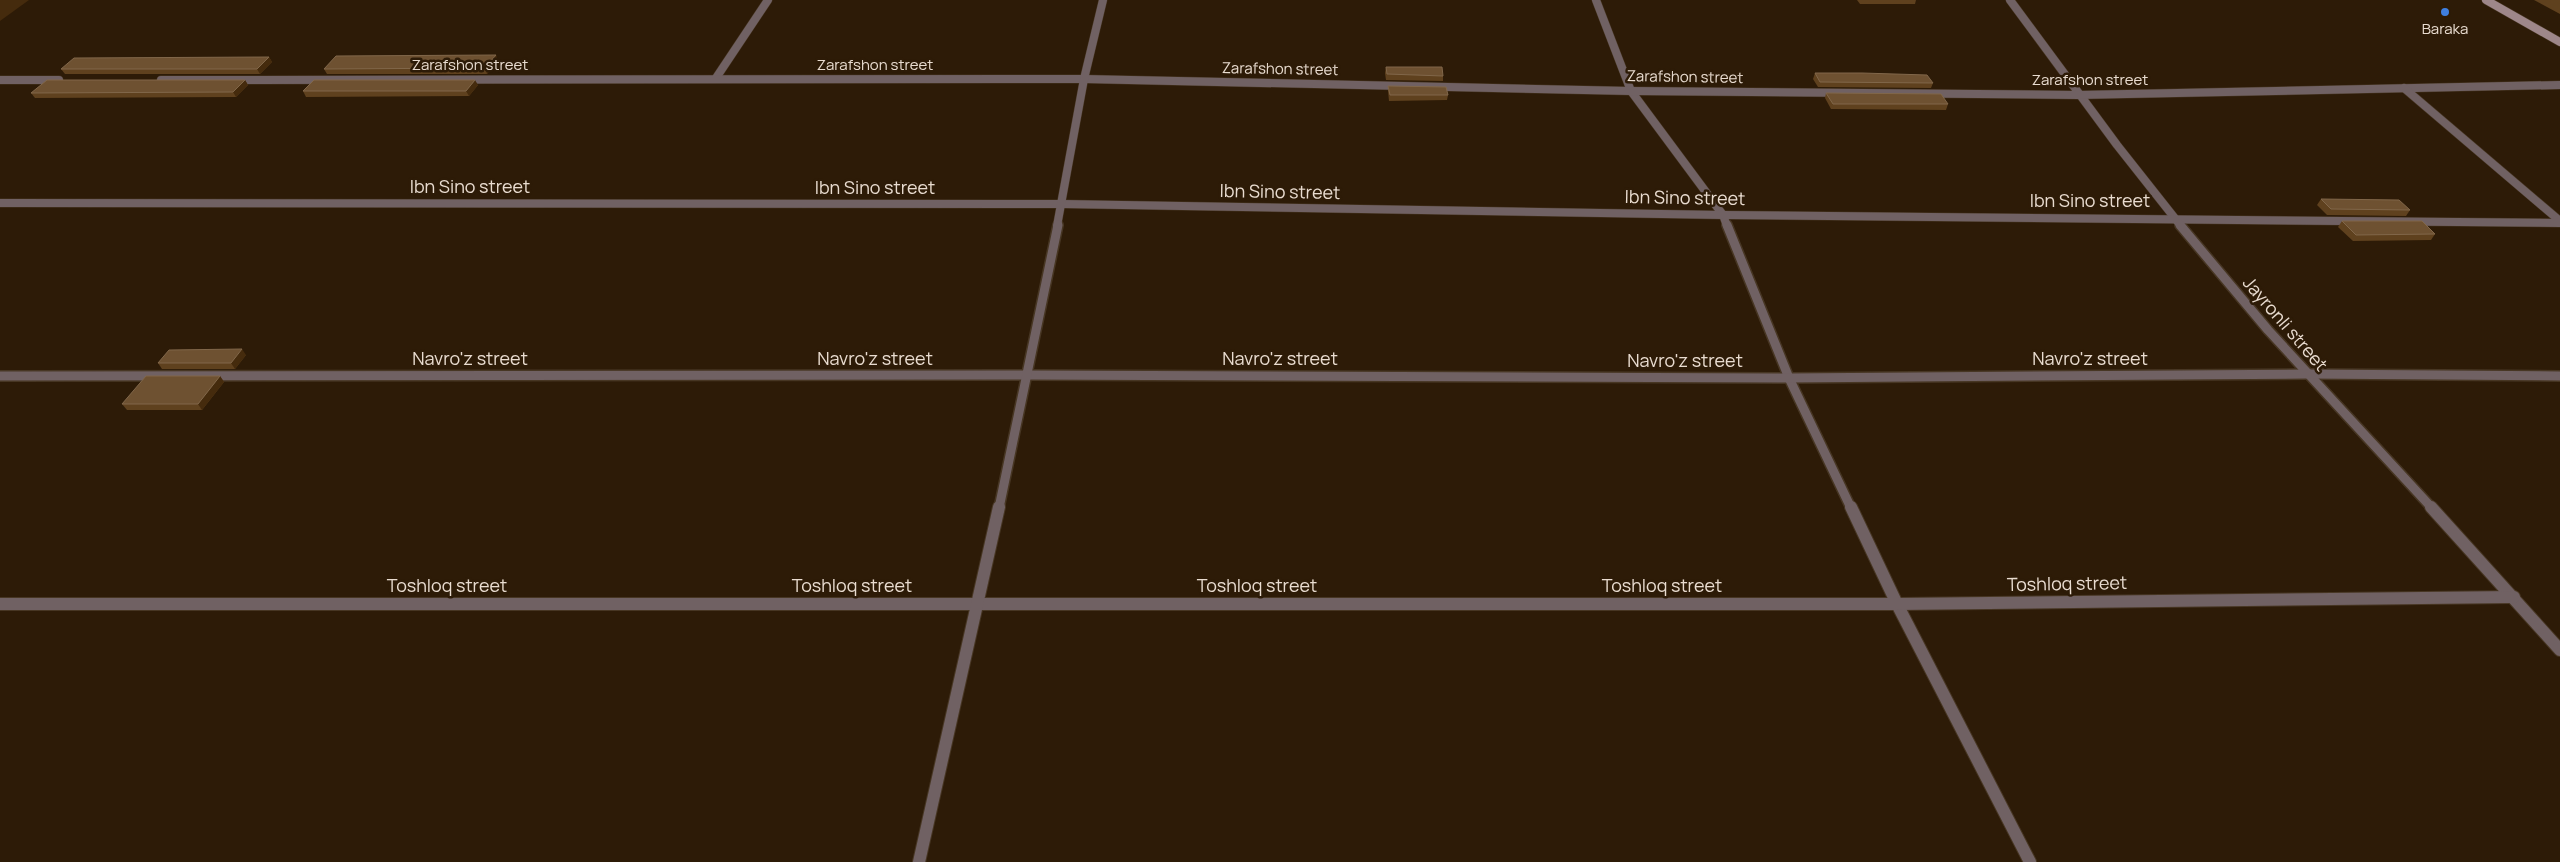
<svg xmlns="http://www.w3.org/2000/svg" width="2560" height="862" viewBox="0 0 2560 862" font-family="Manrope,sans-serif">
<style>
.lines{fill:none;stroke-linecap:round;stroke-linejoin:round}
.street-far2-casing{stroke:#473623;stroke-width:9}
.street-far1-casing{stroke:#473623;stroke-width:12}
.street-casing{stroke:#473623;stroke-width:14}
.secondary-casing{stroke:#473623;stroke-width:9}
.street-far2{stroke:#706163;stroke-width:8}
.street-far1{stroke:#706163;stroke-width:9}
.street{stroke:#706163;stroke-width:12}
.secondary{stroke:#9e878a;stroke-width:8}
.wall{fill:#5f411e}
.shaded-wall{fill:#452b0d}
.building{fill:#6e5131;stroke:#81674a}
.shop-dot{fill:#3f7fe0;stroke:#2d1b07;stroke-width:2}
.labels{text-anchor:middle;stroke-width:5;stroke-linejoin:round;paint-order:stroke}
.far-poi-label{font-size:15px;fill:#e9dcd0;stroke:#2d1b07}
.far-street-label{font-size:15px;fill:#e9dcd0;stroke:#2d1b07}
.street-label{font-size:18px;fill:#e9dcd0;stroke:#2d1b07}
</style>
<rect width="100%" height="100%" fill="#2d1b07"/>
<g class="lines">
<g class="street-far2-casing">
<g id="street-far2">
<path d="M1596 0 1631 91 1723 215 1727 226"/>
<path d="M2010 0 2117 145 2181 226"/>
<path d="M716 78 768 0"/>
<path d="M0 80H59"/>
<path d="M161 80 1084 79 1631 91 2078 95 2560 85"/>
<path d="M2404 88 2560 221"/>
<path d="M0 203 1062 204 1723 215 2560 223"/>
<path d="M1057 226 1084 79 1103 0"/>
</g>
</g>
<g class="street-far1-casing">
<g id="street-far1">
<path d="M1727 225 1789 378 1851 508"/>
<path d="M2180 225 2268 330 2432 508"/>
<path d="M0 376 1026 375 1789 378 2307 374 2560 376"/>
<path d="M999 508 1058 225"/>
</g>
</g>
<g class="street-casing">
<g id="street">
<path d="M1851 507 1897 604 2030 862"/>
<path d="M2431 507 2560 650"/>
<path d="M0 604H1897L2514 597"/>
<path d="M919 862 999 507"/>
</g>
</g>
<g class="secondary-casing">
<path id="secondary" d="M2486 0 2560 42"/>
</g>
<use href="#street-far2" class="street-far2"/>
<use href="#street-far1" class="street-far1"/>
<use href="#street" class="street"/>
<use href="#secondary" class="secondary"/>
</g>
<g class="wall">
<path d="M1857 0H1916L1915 4H1860Z"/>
<path d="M2534 0H2560V14Z"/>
<path d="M269 57 272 62 260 74H65L61 69Z"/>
<path d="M498 60 487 74H327L324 69Z"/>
<path d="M1386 67 1443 76V81L1386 80 1385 73Z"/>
<path d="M1815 73 1933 83 1931 88 1818 87 1813 79Z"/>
<path d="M245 80 248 85 236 97 35 98 31 93Z"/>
<path d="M478 85 469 96 306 97 303 91Z"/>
<path d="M1388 86 1448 95 1447 100 1389 101 1388 91Z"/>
<path d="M1826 93 1948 104 1946 110 1831 109 1825 98Z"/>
<path d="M2321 199 2410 210 2406 216 2327 215 2317 205Z"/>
<path d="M2342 221 2435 234 2431 240 2353 241 2338 227Z"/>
<path d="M246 355 235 369H162L158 363Z"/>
<path d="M220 376 224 382 202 410H127L122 404Z"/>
</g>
<g class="shaded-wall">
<path d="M0 0H29L0 21Z"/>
<path d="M496 55 498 60 487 74 485 68Z"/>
<path d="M269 57 272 62 260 74 257 69Z"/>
<path d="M245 80 248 85 236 97 233 92Z"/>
<path d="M475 80 478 85 469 96 466 91Z"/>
<path d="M242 349 246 355 235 369 231 363Z"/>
<path d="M220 376 224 382 202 410 198 404Z"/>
</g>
<g class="building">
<path d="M496 55 485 68 324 69 336 56Z"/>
<path d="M269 57 257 69H61L74 58Z"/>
<path d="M1386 67H1442L1443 76 1387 74Z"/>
<path d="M1815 73H1862L1927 75 1933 83 1820 82Z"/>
<path d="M47 80H245L233 92 31 93Z"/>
<path d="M314 80H475L466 91H303Z"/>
<path d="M1388 86 1446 87 1448 95H1390Z"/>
<path d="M1826 93 1941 94 1948 104H1833Z"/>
<path d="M2321 199 2399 200 2410 210 2331 209Z"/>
<path d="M2342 221H2422L2435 234 2356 235Z"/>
<path d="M242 349 231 363H158L169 350Z"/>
<path d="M146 376H220L198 404H122Z"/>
</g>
<circle class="shop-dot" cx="2445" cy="12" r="5"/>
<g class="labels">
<g class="far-poi-label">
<text x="2445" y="34">Baraka</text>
</g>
<g class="far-street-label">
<text x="470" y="70">Zarafshon street</text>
<text x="875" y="70">Zarafshon street</text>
<text transform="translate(1280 69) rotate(1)" y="5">Zarafshon street</text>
<text transform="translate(1685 77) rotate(1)" y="5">Zarafshon street</text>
<text x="2090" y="85">Zarafshon street</text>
</g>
<g class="street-label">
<text x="470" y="193">Ibn Sino street</text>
<text x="875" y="194">Ibn Sino street</text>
<text transform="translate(1280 192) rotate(1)" y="6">Ibn Sino street</text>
<text transform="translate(1685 198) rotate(1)" y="6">Ibn Sino street</text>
<text x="2090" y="207">Ibn Sino street</text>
<text transform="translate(2285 324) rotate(49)" y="6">Jayronli street</text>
<text x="470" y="365">Navro'z street</text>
<text x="875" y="365">Navro'z street</text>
<text x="1280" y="365">Navro'z street</text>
<text x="2090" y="365">Navro'z street</text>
<text x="1685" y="367">Navro'z street</text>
<text transform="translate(2067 584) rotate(-1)" y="6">Toshloq street</text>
<text x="447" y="592">Toshloq street</text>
<text x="852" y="592">Toshloq street</text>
<text x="1257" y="592">Toshloq street</text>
<text x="1662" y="592">Toshloq street</text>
</g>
</g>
</svg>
